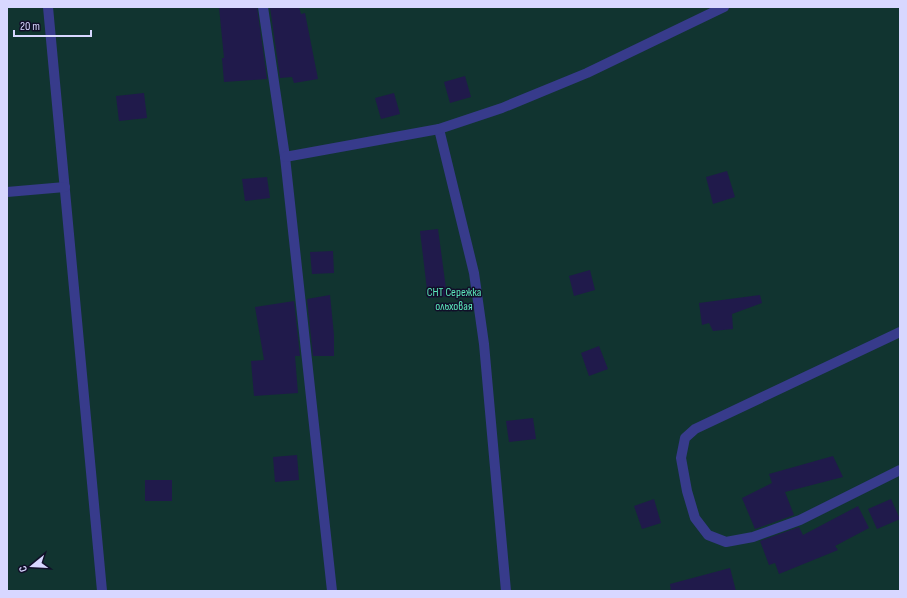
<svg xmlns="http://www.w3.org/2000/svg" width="907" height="598" viewBox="0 0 907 598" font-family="'Sofia Sans Condensed',sans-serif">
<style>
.green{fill:#113430}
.building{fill:#201a4b}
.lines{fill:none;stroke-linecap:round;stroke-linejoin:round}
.service{stroke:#373b8b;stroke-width:10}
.labels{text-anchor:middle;stroke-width:3;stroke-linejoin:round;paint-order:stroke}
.park-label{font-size:12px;fill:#5be7b9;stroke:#110f29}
</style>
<rect width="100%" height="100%" fill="#110f29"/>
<rect class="green" x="7" y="7" width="893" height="584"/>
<g class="building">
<path d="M219 7H257L267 79 224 82 222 58H224Z"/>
<path d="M270 7H299L301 14 305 13 318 79 294 83 292 77 280 78Z"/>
<path d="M465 76 471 97 450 103 444 82Z"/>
<path d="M144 93 147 118 119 121 116 96Z"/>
<path d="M394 93 400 114 381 119 375 98Z"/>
<path d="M727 171 735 197 713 204 706 177Z"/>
<path d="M267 177 270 198 245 201 242 179Z"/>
<path d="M438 229 447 296 428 298 420 231Z"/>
<path d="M333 251 334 273 312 274 310 252Z"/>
<path d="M590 270 595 290 574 296 569 276Z"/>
<path d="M330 295 334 335V356H313L307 299Z"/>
<path d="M760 295 762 303 732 314 733 329 713 331 709 323 702 325 699 303Z"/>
<path d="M294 301 300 356H295L298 393 254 396 251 361 264 360 255 307Z"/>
<path d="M599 346 608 369 589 376 581 353Z"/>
<path d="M533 418 536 439 509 442 506 421Z"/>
<path d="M297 455 299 480 275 482 273 457Z"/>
<path d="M833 456 843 477 785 492 794 515 755 529 742 498 772 483 769 474Z"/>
<rect x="145" y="480" width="27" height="21"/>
<path d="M654 499 661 523 642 529 634 506Z"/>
<path d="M891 499 900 519 877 529 868 509Z"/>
<path d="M858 506 869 528 835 546 838 550 779 574 775 563 769 565 760 541 799 527 803 535Z"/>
<path d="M730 568 736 591H671L670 584Z"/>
</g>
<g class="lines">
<g class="service">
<path d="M48 7 102 591"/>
<path d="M263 7 285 157 332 591"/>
<path d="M439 129 474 273 484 344 506 591"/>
<path d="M285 157 439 129 502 108 587 73 724 7"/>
<path d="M7 192 65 187"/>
<path d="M900 332 695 429 685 438 681 458 687 491 695 518 708 535 726 542 753 537 800 520 900 470"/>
</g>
</g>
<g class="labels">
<g class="park-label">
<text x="454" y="296">СНТ Сережка<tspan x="454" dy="14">ольховая</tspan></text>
</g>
</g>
<rect width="907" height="598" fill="none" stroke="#d8d7ff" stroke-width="16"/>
<g transform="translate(32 566) rotate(252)" stroke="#110f29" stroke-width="3" paint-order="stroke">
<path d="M0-3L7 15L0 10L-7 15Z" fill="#d8d7ff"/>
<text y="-6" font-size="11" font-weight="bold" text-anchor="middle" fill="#d8d7ff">С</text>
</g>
<path d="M14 30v6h77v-6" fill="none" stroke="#d8d7ff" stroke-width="2"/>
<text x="20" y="30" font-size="12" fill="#d8d7ff" stroke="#110f29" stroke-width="3" paint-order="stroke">20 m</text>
</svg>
